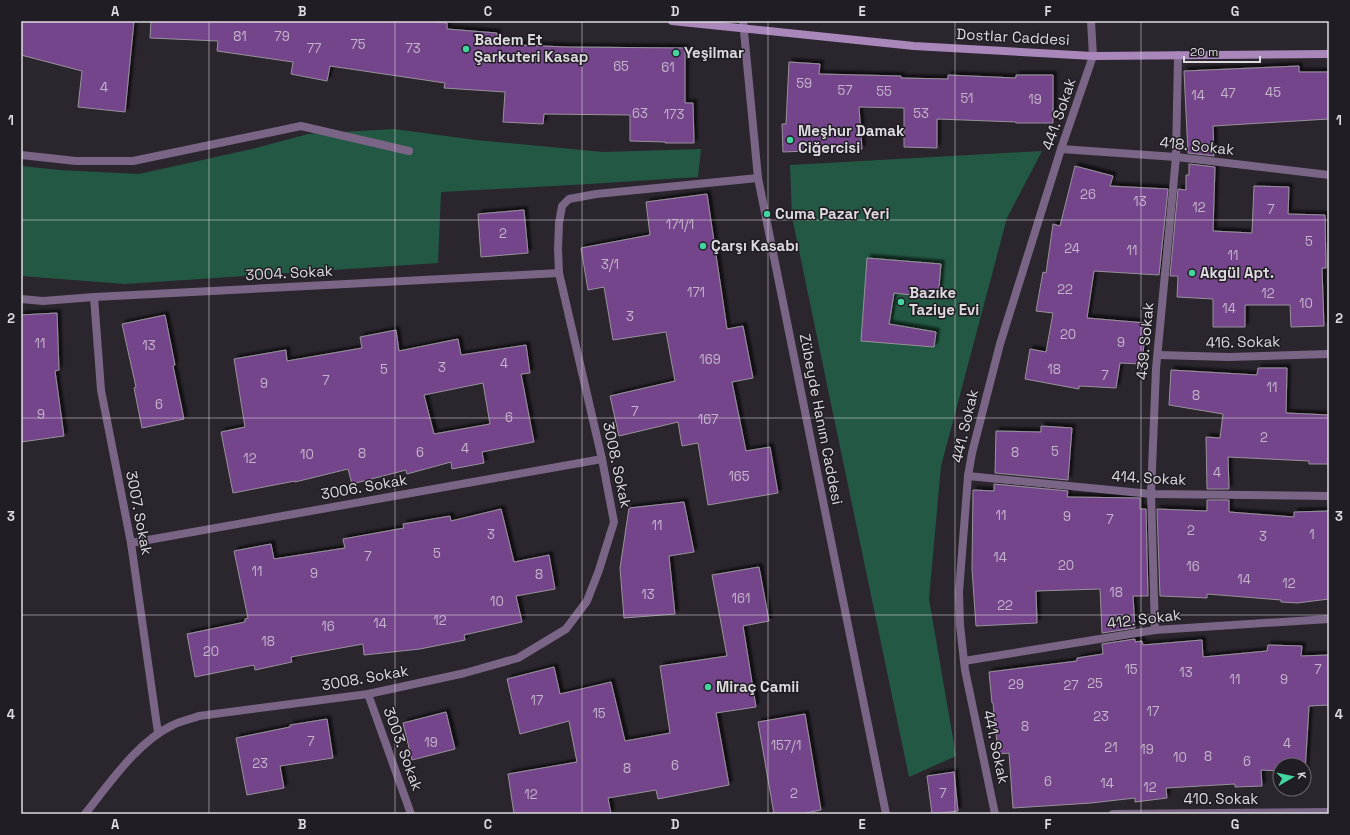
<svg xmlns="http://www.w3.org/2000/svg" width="1350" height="835" viewBox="0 0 1350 835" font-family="'Space Grotesk',sans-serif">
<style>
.green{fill:#235944}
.building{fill:#75448c;stroke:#98929b;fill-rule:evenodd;filter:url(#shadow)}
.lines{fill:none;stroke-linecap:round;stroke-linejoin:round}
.minor{stroke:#7a6586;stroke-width:8}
.tertiary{stroke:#7a6586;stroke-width:8}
.secondary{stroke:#a987bb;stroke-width:8}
.grid{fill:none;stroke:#dedbe0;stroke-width:1;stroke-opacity:0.55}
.poi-dot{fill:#44d49f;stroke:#211d24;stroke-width:1.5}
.labels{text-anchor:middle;stroke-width:3;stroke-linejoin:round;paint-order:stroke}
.number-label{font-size:13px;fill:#c4b5cb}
.street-label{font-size:15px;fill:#dedbe0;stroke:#211d24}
.poi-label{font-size:15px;font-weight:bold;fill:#dedbe0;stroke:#211d24;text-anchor:start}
.neatline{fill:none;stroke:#dedbe0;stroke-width:1.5}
.grid-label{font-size:13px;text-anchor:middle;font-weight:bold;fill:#dedbe0}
</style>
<defs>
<filter id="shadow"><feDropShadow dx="3.5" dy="-3.5" stdDeviation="1" flood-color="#0009"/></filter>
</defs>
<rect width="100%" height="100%" fill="#2b262e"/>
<g class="green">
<path d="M394 129 476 140 603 152 701 149 698 177 589 184 441 192 438 263 125 284 21 276V166L59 170 139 174 252 149 308 134Z"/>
<path d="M1042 151 1007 218 941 466 929 599 956 756 909 777 792 217 790 165Z"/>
</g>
<g class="building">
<path d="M21 21H134L125 112 78 107 82 71 21 55Z"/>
<path d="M151 21H428L447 23V29L497 33 496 44 566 47 685 48V103H693L694 143H665V142L630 141V115L544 114 543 124 503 122 505 92 444 88 445 83 330 66 327 81 291 74 293 62 217 51 218 41 150 38Z"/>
<path d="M789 62 820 64 819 74 901 76V78L948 79V75L1016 78V75H1053V123H1016V122L937 119V148L904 147V108L859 107 862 149 830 152V150L783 152 782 124H786Z"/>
<path d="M1299 66V72H1329V119L1213 126 1214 156 1188 153 1184 71Z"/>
<path d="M1189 164 1215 167 1213 231 1252 233 1254 186 1289 187 1288 214 1325 215 1326 268H1322L1324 326 1291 327 1290 305H1245V327H1213V299L1177 297 1178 276H1170L1178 189 1186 190V175H1189Z"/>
<path d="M1075 166 1113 176 1110 186 1168 189 1159 275 1094 271 1087 318 1146 323 1142 364 1120 363 1116 388 1079 386V389L1025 379 1030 349 1046 352 1053 313 1036 311 1043 272 1046 273 1053 224 1060 226Z"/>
<path d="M707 194 727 329 743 326 753 378 732 382 746 451 770 447 778 493 708 505 698 443 682 446 678 422 619 436 610 396 675 381 666 332 613 340 604 287 588 290 581 248 650 235 646 202Z"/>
<path d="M524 210 528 253 481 257 478 214Z"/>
<path d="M867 258 941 264 938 298 894 293 889 324 936 332 934 347 861 341Z"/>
<path d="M57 313 59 370 55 371 64 436 21 442V315Z"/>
<path d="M165 315 175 365 173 366 184 419 142 428 134 388 136 387 122 324Z"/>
<path d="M396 330 399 351 458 339 461 355 526 345 530 373 521 374 534 442 482 452 484 463 452 469 451 462 407 474 406 470 352 484 348 469 295 482V481L233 493 221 432 245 427 234 359 286 350 287 361 362 348 360 337ZM483 383 490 424 434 434 424 395Z"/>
<path d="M1258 368H1287L1286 413 1329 415V464H1309V461L1228 457 1229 489H1207L1206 437 1220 438 1223 414 1169 405 1171 370 1257 375Z"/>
<path d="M1041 426 1072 428 1068 480 995 473 996 431 1041 432Z"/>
<path d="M994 484 1068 491 1067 497 1140 498V509H1146L1148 596H1133L1135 628 1102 633 1100 589 1036 591 1037 623 976 626 972 569 973 490 994 491Z"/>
<path d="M1207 500H1229V512L1294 517V512L1329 511V599L1297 603 1281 602V600L1207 594V598L1160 596 1157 509 1207 511Z"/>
<path d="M684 502 694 552 669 556 675 614 624 618 620 568 629 508Z"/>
<path d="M501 509 514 562 549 555 555 589 516 596 522 622 464 635 465 640 420 649 364 655 363 644 291 657 292 662 255 670 254 665 195 677 187 634 245 622V619L248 618 234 551 271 544 274 559 345 548 343 539 404 528 403 524 450 516 451 521Z"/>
<path d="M759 567 769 621 743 626 756 707 716 713 729 785 658 799 656 790 608 798 611 814H514L508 774 577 762 569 721 520 734 507 679 554 667 560 694 611 682 625 741 670 733 660 666 727 656 712 575Z"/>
<path d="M1135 639V642L1142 641 1143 645 1202 640 1203 657 1267 651 1268 645 1302 646 1301 656 1328 655 1329 705 1309 706 1305 772H1304V765H1280V771L1261 770 1262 786 1235 787V784L1166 788 1167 798 1135 802V798L1091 803 1013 808 1009 753 998 754 993 703H992L989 672 1077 661V658L1103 654 1102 644Z"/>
<path d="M446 712 455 749 412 760 403 723Z"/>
<path d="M805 714 821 810 801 814H774L758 722Z"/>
<path d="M327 719 333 758 280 766 284 788 247 795 236 738 290 727V725Z"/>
<path d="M954 772 958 811 932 814 927 776Z"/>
</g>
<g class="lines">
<g class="minor">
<path d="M1061 149 1176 157 1329 175"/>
<path d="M21 155 76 161H133L301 126 409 151"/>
<path d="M94 297 101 390 131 543 158 733"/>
<path d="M21 299 43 301 94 297 559 273"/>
<path d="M1158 355 1229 357 1329 354"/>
<path d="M968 476 1151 494 1329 496"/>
<path d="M131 543 602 459"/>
<path d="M1155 630 1151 494 1156 369 1176 157 1178 55"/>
<path d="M964 661 1155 630 1329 619"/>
<path d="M368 694 411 814"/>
<path d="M85 814C109 784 138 741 173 725 181 721 191 719 199 716L368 694 465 673 518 658 566 629 587 601 599 570 614 522 602 459 559 273 558 249 559 223 562 206 569 199 596 194 758 178"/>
<path d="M995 814 965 670 960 625 959 592 968 476 972 453 1000 344 1061 149 1093 56 1091 21"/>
<path d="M1113 814 1329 812"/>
</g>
<path class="tertiary" d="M743 21 758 178 886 814"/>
<path class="secondary" d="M672 21 914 46 1093 56 1329 54"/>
</g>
<path class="grid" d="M209 21V814M395 21V814M582 21V814M768 21V814M955 21V814M1141 21V814M21 220H1329M21 418H1329M21 615H1329"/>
<g class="poi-dot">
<circle cx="466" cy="49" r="4"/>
<circle cx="676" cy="53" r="4"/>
<circle cx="790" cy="140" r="4"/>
<circle cx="767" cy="214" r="4"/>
<circle cx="703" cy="246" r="4"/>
<circle cx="1192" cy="273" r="4"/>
<circle cx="901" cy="302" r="4"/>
<circle cx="708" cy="687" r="4"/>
</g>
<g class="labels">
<g class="number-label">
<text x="240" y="41">81</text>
<text x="282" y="41">79</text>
<text x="358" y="49">75</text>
<text x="314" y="53">77</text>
<text x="413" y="53">73</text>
<text x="621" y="71">65</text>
<text x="668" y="72">61</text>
<text x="804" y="88">59</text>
<text x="104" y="92">4</text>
<text x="845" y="95">57</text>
<text x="884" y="96">55</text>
<text x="1273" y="97">45</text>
<text x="1228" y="98">47</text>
<text x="1198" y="100">14</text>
<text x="967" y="103">51</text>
<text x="1035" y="104">19</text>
<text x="640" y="118">63</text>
<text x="921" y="118">53</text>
<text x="674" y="119">173</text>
<text x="1088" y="199">26</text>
<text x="1140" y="206">13</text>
<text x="1199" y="212">12</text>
<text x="1271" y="214">7</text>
<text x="680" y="229">171/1</text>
<text x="503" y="238">2</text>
<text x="1309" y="246">5</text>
<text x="1072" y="253">24</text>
<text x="1132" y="255">11</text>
<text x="1233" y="260">11</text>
<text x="610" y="269">3/1</text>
<text x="1065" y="294">22</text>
<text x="696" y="297">171</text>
<text x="1268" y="298">12</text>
<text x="1306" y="308">10</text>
<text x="1229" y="313">14</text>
<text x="630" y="321">3</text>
<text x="1068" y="339">20</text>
<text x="1121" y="347">9</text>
<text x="40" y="348">11</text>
<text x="149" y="350">13</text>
<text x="710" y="364">169</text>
<text x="504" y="368">4</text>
<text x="442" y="372">3</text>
<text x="384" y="374">5</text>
<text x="1054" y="374">18</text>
<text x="1105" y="380">7</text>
<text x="326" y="385">7</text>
<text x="264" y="388">9</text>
<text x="1272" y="392">11</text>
<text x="1196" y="400">8</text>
<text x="159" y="409">6</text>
<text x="635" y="416">7</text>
<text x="41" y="419">9</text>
<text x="509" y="422">6</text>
<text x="708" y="424">167</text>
<text x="1264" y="442">2</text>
<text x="465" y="453">4</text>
<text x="1055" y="456">5</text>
<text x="420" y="457">6</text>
<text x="1015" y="457">8</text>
<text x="362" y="458">8</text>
<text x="307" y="459">10</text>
<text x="250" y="463">12</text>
<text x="1217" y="477">4</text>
<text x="739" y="481">165</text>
<text x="1001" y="520">11</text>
<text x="1067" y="521">9</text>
<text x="1110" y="524">7</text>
<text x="657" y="530">11</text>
<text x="1191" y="535">2</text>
<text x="491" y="539">3</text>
<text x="1312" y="539">1</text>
<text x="1263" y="541">3</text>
<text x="437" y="558">5</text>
<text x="368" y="561">7</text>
<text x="1000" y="562">14</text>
<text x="1066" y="570">20</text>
<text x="1193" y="571">16</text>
<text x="257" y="576">11</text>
<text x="314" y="578">9</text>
<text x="539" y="579">8</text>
<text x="1244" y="584">14</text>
<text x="1289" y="588">12</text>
<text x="1116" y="597">18</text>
<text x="648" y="599">13</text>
<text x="741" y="603">161</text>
<text x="497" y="606">10</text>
<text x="1005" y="610">22</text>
<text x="440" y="625">12</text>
<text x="380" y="628">14</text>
<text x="328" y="631">16</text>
<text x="268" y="646">18</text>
<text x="211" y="656">20</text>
<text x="1131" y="674">15</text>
<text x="1318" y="674">7</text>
<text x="1186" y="677">13</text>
<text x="1235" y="684">11</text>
<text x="1284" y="684">9</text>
<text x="1095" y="688">25</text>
<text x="1016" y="689">29</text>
<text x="1071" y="690">27</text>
<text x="537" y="705">17</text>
<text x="1153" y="716">17</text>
<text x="599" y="718">15</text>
<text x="1101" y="721">23</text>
<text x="1025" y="731">8</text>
<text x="311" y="746">7</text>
<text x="431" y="747">19</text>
<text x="1287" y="748">4</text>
<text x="786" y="750">157/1</text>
<text x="1111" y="752">21</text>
<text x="1147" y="754">19</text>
<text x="1208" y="761">8</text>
<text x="1180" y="762">10</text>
<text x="1247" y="766">6</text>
<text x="260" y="768">23</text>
<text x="675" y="770">6</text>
<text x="627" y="773">8</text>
<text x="1048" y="786">6</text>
<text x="1107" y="788">14</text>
<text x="1150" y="792">12</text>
<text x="794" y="798">2</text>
<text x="943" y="798">7</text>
<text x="531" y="799">12</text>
</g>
<g class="street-label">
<text transform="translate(1013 37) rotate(3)" y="5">Dostlar Caddesi</text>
<text transform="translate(1059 114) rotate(-71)" y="5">441. Sokak</text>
<text transform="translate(1197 146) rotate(6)" y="5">418. Sokak</text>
<text transform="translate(289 273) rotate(-3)" y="5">3004. Sokak</text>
<text transform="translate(1145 341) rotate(-85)" y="5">439. Sokak</text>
<text transform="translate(1243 342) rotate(-1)" y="5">416. Sokak</text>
<text transform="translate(821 419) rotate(79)" y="5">Zübeyde Hanım Caddesi</text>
<text transform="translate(965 426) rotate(-77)" y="5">441. Sokak</text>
<text transform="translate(617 465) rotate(78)" y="5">3008. Sokak</text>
<text transform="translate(1149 478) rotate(3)" y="5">414. Sokak</text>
<text transform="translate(364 487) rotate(-10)" y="5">3006. Sokak</text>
<text transform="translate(139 513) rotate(79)" y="5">3007. Sokak</text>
<text transform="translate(1144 619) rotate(-7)" y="5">412. Sokak</text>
<text transform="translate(365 678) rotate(-10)" y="5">3008. Sokak</text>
<text transform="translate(996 747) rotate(78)" y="5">441. Sokak</text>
<text transform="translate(403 749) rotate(70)" y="5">3003. Sokak</text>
<text x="1221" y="804">410. Sokak</text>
</g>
<g class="poi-label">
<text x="474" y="45">Badem Et<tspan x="474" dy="17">Şarkuteri Kasap</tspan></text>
<text x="684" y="58">Yeşilmar</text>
<text x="798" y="136">Meşhur Damak<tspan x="798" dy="17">Ciğercisi</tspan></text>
<text x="775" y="219">Cuma Pazar Yeri</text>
<text x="711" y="251">Çarşı Kasabı</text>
<text x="1200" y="278">Akgül Apt.</text>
<text x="909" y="298">Bazıke<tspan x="909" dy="17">Taziye Evi</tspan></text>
<text x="716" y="692">Miraç Camii</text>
</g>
</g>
<rect width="1350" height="835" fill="none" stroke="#211d24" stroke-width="44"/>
<g transform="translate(1292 777) rotate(81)"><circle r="19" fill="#211d24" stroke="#6d696f"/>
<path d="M0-3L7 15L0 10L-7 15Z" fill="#44d49f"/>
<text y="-6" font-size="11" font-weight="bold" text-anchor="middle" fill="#dedbe0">K</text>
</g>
<path d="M1184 56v6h76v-6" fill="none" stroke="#dedbe0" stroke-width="2"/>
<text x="1190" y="56" font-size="12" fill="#dedbe0" stroke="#211d24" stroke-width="3" paint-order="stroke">20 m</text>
<rect x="22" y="22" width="1306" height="791" class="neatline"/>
<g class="grid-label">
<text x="115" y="16">A</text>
<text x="302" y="16">B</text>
<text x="488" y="16">C</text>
<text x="675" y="16">D</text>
<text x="862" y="16">E</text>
<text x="1048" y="16">F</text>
<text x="1235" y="16">G</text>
<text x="11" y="125">1</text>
<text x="1339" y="125">1</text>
<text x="11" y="323">2</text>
<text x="1339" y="323">2</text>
<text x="11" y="521">3</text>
<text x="1339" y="521">3</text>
<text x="11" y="719">4</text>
<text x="1339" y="719">4</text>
<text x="115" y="829">A</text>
<text x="302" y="829">B</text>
<text x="488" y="829">C</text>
<text x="675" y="829">D</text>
<text x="862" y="829">E</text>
<text x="1048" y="829">F</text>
<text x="1235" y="829">G</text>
</g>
</svg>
